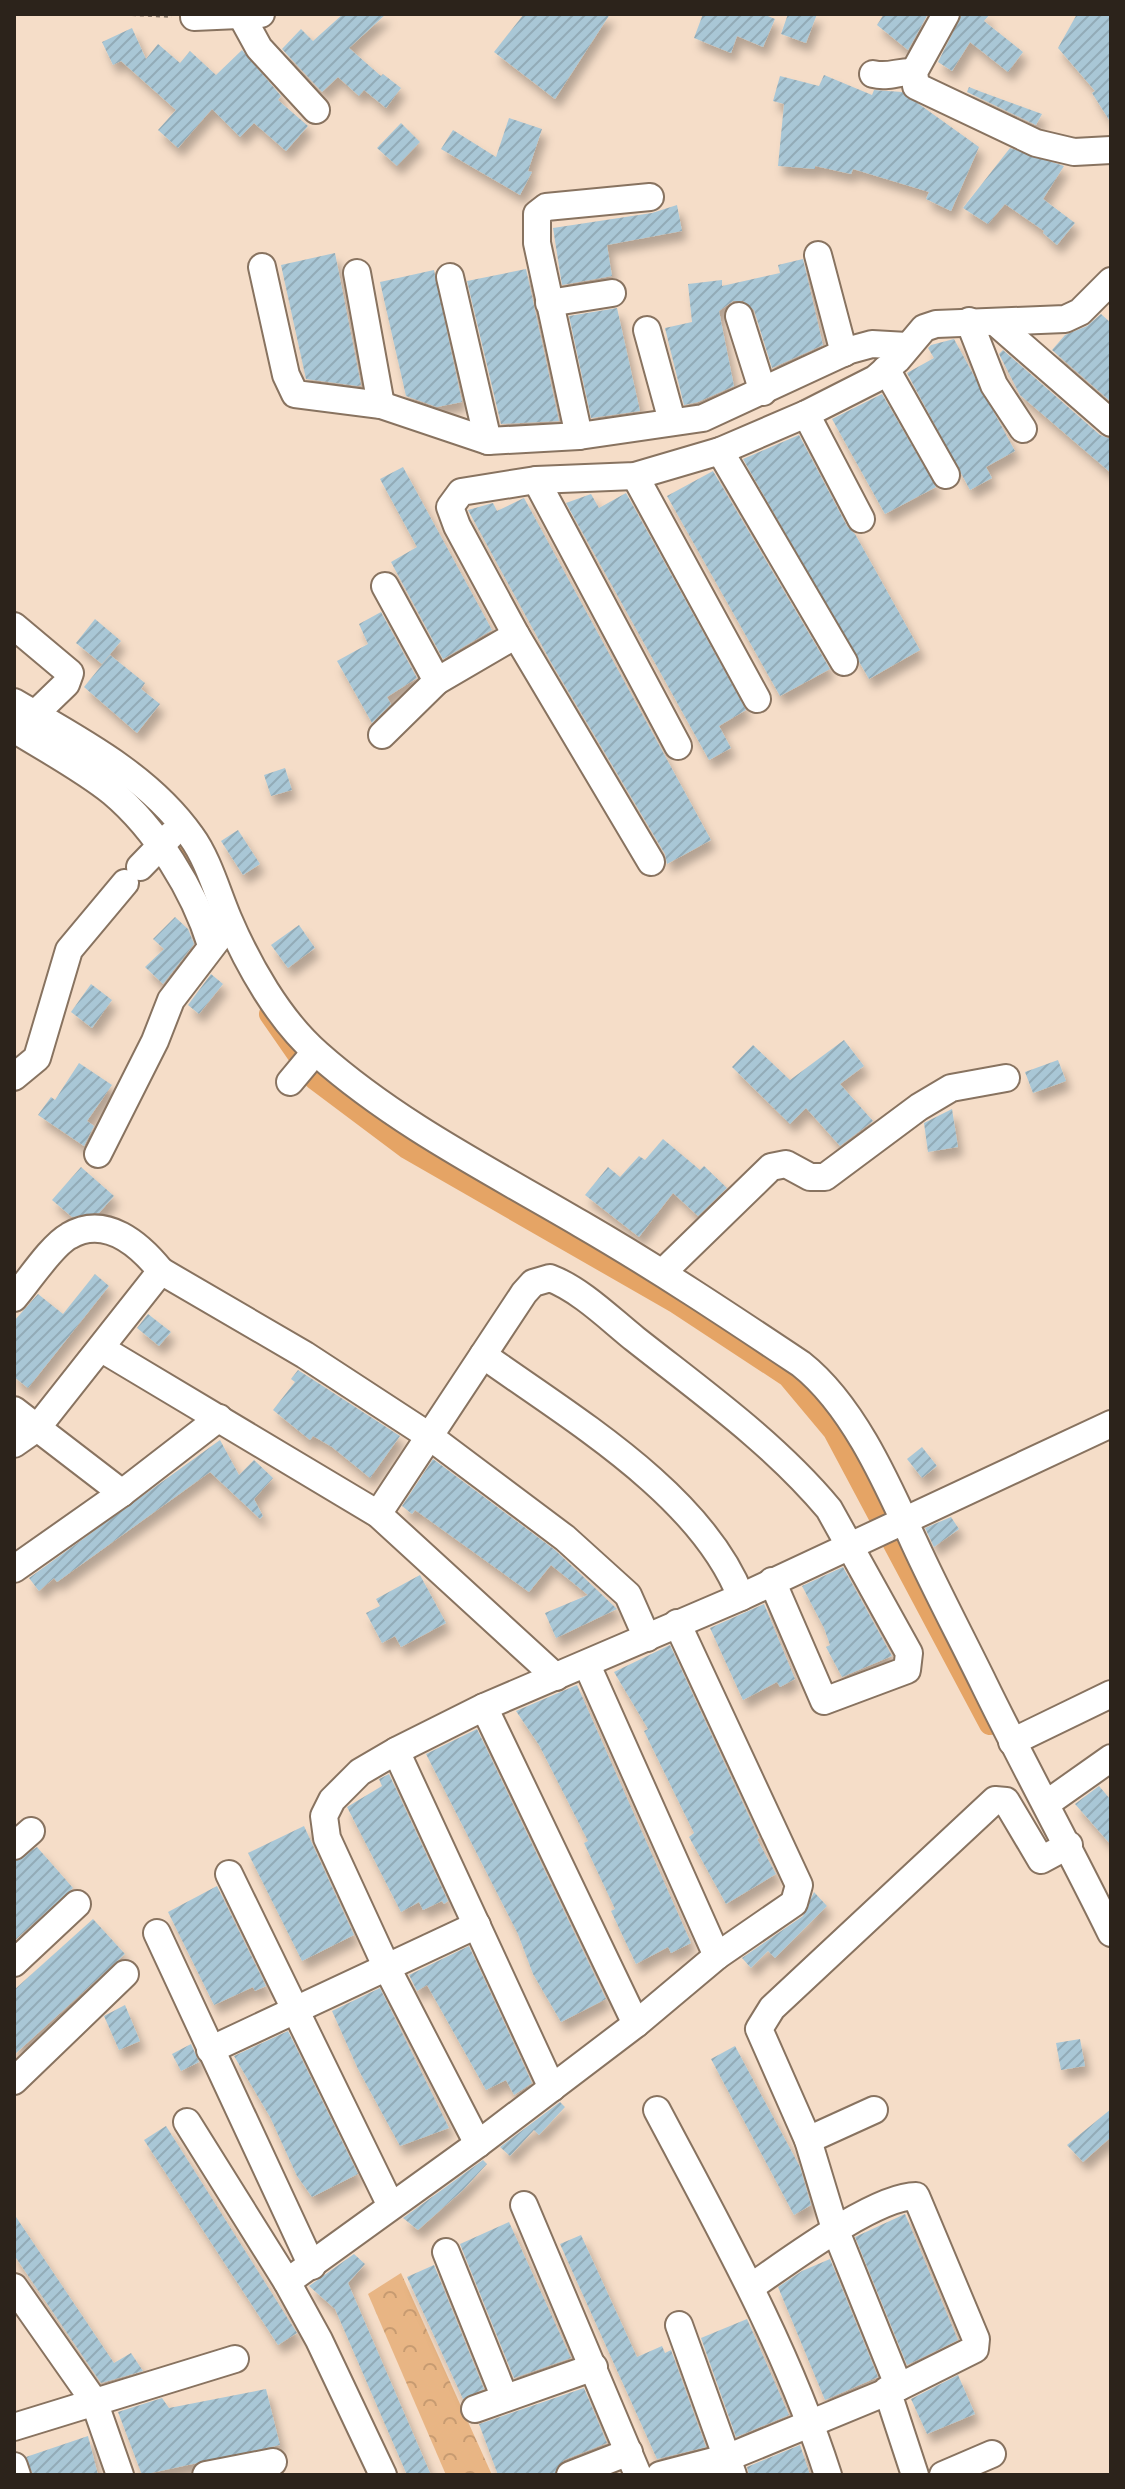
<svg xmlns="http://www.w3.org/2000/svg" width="1125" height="2489" viewBox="0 0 1125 2489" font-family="'Fira Sans',sans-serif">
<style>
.forest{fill:url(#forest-crowns)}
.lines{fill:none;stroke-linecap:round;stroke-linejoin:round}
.canal{stroke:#e5a465;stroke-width:22}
.building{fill:url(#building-hatch);filter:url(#shadow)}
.minor-casing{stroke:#887360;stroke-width:30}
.path{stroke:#8c7c6e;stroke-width:4;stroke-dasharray:4 4;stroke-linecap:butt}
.minor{stroke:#fff;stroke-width:26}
</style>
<defs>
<pattern id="forest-crowns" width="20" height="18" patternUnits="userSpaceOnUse" patternTransform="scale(2)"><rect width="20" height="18" fill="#e8b584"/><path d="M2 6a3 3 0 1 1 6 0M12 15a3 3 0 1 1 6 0" fill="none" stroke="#c79b71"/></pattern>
<pattern id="building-hatch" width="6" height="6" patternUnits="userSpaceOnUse" patternTransform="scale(2)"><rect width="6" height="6" fill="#a9c7d6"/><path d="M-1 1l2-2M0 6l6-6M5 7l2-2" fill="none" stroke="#92abb7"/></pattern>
<filter id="shadow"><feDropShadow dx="5" dy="9" stdDeviation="4" flood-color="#0004"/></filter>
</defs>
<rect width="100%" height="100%" fill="#f5ddc8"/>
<path class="forest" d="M401 2273 492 2475H446L368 2294Z"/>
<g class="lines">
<g class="canal">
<path d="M143 798 186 853 210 899"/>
<path d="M270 1014 315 1079 407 1148 677 1303 788 1376 834 1431 990 1724"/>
</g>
</g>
<g class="building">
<path d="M343 14H386L349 48 381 76 383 74 401 88 386 108 364 90 359 96 338 77 322 92 282 49 301 29 313 41Z"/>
<path d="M524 14H610L555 99 494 52Z"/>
<path d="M703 14H763L775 19 763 47 737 36 731 53 694 38Z"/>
<path d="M788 14H817L806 43 781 34Z"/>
<path d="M884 14H928L908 50 877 25Z"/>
<path d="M962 14H990L984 21 1023 52 1008 72 970 42 952 71 938 62Z"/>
<path d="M1077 14H1111V123L1092 93 1095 91 1058 48Z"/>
<path d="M132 28 146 59 158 44 180 63 190 51 216 75 242 50 281 96 278 100 308 126 286 151 254 123 240 137 212 109 178 148 158 130 176 110 121 61 113 65 102 42Z"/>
<path d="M824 75 872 95 874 90 902 92 979 147 951 211 926 199 929 192 853 169 851 174 815 166V169L778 166 784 104 773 101 780 76 819 86Z"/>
<path d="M969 87 979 91 1042 114 1036 125 967 92Z"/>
<path d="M509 118 542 129 528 171 532 172 520 195 441 149 453 130 496 157Z"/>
<path d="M401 123 420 142 397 166 377 148Z"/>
<path d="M1010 148 1064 166 1043 199 1075 223 1057 245 1043 233 1044 231 1005 204 988 224 963 208Z"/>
<path d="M677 205 682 231 607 245 612 276 562 285 553 228 652 213Z"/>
<path d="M335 253 361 385 358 386 306 379 281 265Z"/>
<path d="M803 259 823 345 772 368 754 310 743 301H733L719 311 734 386 698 402 684 405 665 328 692 322 688 284 722 280V286L780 273 778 265Z"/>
<path d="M526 269 559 421 501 424 467 281Z"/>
<path d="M434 270 462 402 437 407 406 396 380 282Z"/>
<path d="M617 308 640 411 591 418 569 316Z"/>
<path d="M1101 314 1111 323 1110 401 1052 350 1065 335 1087 326Z"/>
<path d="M954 339 1015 451 986 467 992 478 970 490 907 373 934 358 928 348 931 345Z"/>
<path d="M1003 350 1100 435 1111 439V473L1020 395 999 354Z"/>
<path d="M882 394 936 487 885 514 832 419Z"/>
<path d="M799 435 847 526 855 534 920 650 869 679 743 459Z"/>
<path d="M403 467 492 630 443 659 391 562 417 547 380 479Z"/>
<path d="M713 471 830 669 780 696 667 496Z"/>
<path d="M626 493 746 710 719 726 731 748 709 760 566 503 591 494 599 508Z"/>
<path d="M524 498 711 840 667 864 665 854 552 664 468 510 493 503 497 511Z"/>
<path d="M381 612 417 678 387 697 391 704 372 723 337 661 368 644 359 624Z"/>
<path d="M95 619 121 641 102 664 76 643Z"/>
<path d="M110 655 145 683 141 689 160 704 137 733 84 687Z"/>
<path d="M285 768 292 790 271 796 264 775Z"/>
<path d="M238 830 260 864 243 875 221 841Z"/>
<path d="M175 917 188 929 194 944 163 984 145 967 164 949 153 939Z"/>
<path d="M299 925 315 948 288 968 271 945Z"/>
<path d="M211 974 223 984 199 1014 188 1005Z"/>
<path d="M91 984 112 1000 92 1028 71 1012Z"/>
<path d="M844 1040 864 1066 840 1084 873 1121 840 1146 806 1108 790 1124 732 1067 753 1045 790 1080Z"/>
<path d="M1058 1060 1066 1081 1033 1093 1025 1072Z"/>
<path d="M79 1063 112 1085 87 1121 94 1126 84 1146 38 1115 51 1097 55 1100Z"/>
<path d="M952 1109 958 1147 928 1152 924 1123Z"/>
<path d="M663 1139 700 1170 704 1166 727 1188 698 1216 673 1193 639 1237 585 1195 608 1167 620 1177 639 1156 645 1160Z"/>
<path d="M81 1167 114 1196 99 1213 72 1217 52 1200Z"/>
<path d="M95 1274 109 1286 28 1388 14 1377V1321L38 1294 63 1314Z"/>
<path d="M148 1314 171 1332 159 1346 137 1328Z"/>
<path d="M298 1370 400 1436 370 1478 332 1447 313 1436 310 1440 273 1410 295 1382 291 1379Z"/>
<path d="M220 1440 239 1475 254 1460 273 1478 254 1499 263 1516 260 1519 210 1472 57 1582 54 1578 39 1591 29 1578Z"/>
<path d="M922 1447 937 1466 922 1478 907 1459Z"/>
<path d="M433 1459 555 1550 617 1609 556 1638 545 1613 588 1595 551 1565 529 1592 415 1510 412 1514 402 1506Z"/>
<path d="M951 1517 959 1529 934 1547 925 1528Z"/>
<path d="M843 1567 892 1656 842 1677 826 1647 830 1645 824 1628 802 1586Z"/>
<path d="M420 1575 446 1623 401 1647 395 1636 382 1643 366 1613 380 1606 376 1599Z"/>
<path d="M764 1604 795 1679 780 1687 777 1682 743 1700 710 1628Z"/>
<path d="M670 1645 759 1838 757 1839 776 1874 726 1904 689 1837 694 1833 644 1731 648 1729 614 1672Z"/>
<path d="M577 1685 691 1943 671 1953 668 1947 636 1964 611 1911 615 1909 584 1843 588 1841 539 1745 516 1711Z"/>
<path d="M477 1729 606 1999 561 2022 533 1974 518 1934 426 1754Z"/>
<path d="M389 1774 448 1901 444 1904 442 1901 423 1910 419 1902 401 1912 347 1807 382 1786 379 1779Z"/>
<path d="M1099 1786 1111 1800V1845L1075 1804Z"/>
<path d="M304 1826 354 1935 302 1961 248 1853Z"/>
<path d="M37 1847 73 1888 14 1941V1862Z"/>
<path d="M217 1886 266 1986 255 1991 253 1987 214 2005 168 1912Z"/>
<path d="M814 1892 827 1906 775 1958 768 1951 751 1968 742 1958 803 1916Z"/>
<path d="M93 1919 125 1954 14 2055V1990Z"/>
<path d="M469 1946 532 2083 514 2095 506 2080 486 2090 427 1985 417 1991 409 1975Z"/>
<path d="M380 1988 449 2128 400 2146 358 2069 332 2011Z"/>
<path d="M125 2005 140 2041 119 2050 104 2016Z"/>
<path d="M288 2031 358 2174 312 2197 297 2176 270 2117 234 2056Z"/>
<path d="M1080 2039 1085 2066 1061 2070 1056 2043Z"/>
<path d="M191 2044 199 2062 181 2071 172 2054Z"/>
<path d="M735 2046 800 2167 811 2205 794 2215 711 2059Z"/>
<path d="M560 2102 565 2107 539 2135 534 2130 510 2156 500 2147Z"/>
<path d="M1111 2109V2137L1083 2162 1067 2145Z"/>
<path d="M166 2126 297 2333 278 2345 144 2140Z"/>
<path d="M483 2160 487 2164 463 2190 418 2230 403 2218Z"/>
<path d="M14 2214 114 2363 131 2353 143 2371 101 2383 14 2255Z"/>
<path d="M905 2214 958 2340 907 2365 855 2237Z"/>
<path d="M509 2222 571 2358 514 2378 460 2244Z"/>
<path d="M581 2235 637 2357 662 2346 665 2353 671 2350 706 2447 657 2459 560 2244Z"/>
<path d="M354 2254 365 2264 348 2283 431 2475H407L335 2309 309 2286Z"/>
<path d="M830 2259 878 2377 825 2400 778 2287 802 2271Z"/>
<path d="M434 2265 484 2389 463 2399 407 2277Z"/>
<path d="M747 2319 789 2415 736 2437 701 2338Z"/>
<path d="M958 2375 975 2414 927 2434 911 2399Z"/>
<path d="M584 2388 607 2443 564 2460 554 2475H498L479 2424Z"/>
<path d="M266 2389 280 2445 142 2475 118 2412 162 2398 169 2408Z"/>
<path d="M88 2436 98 2475H33L26 2457Z"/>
<path d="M800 2445 810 2475H749L747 2467Z"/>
</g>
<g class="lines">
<g class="minor-casing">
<g id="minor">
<path d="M194 14V17L261 14"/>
<path d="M946 14 914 72 916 86 1036 143 1074 152 1111 150"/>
<path d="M242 17 259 48 316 110"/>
<path d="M873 74C889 78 898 71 914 72"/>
<path d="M818 255 844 353"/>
<path d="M262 267 286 375 295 394 381 405 488 441 579 436 703 418 850 350 872 344 907 346"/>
<path d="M357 273 381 405"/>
<path d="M450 277 488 441"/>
<path d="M549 303 612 293"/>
<path d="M739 316 763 392"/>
<path d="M969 321 994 385 1023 429"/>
<path d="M995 322 1111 423"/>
<path d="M647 330 672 421"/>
<path d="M886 369 946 475"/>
<path d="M806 414 861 519"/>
<path d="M579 436 537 243V214L546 207 650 197"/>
<path d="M720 451 844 662"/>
<path d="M635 476 757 699"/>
<path d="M536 480 678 746"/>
<path d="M385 586 437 681"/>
<path d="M14 626 70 673 66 684 35 714"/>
<path d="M14 702C77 739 148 775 191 836 208 859 217 892 228 918 248 965 279 1020 318 1054 397 1124 491 1171 581 1224 657 1268 729 1316 801 1364 853 1405 887 1483 914 1542 936 1590 961 1637 984 1684 1025 1768 1070 1849 1111 1933"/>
<path d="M14 729C46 749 82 768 112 792 156 829 194 890 211 945"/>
<path d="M382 735 437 681 516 635"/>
<path d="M651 862 516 635 457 526 450 507 461 492 536 480 635 476 720 451 806 414 875 379 897 360 924 328 936 324 1065 319 1080 312 1111 281"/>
<path d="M140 867 171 835"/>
<path d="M14 1077 37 1058 69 950 125 883"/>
<path d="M290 1082 315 1052"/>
<path d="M98 1154 155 1041 171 1000 223 932"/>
<path d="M663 1272 771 1167 786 1164 810 1177H825L919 1107 951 1088 1006 1078"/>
<path d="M14 1298C28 1282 51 1246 69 1236 106 1214 140 1245 161 1271"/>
<path d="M102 1349 378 1514 556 1677"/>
<path d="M483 1355C571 1418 701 1494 741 1597"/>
<path d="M14 1410 122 1493"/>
<path d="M14 1444 37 1428 161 1271 305 1355 429 1436 565 1538 628 1595 647 1638"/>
<path d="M378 1514 524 1293 533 1283 550 1278C581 1290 609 1318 635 1339 702 1392 774 1443 829 1509L909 1653 907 1670 824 1701 772 1581"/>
<path d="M14 1569 122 1493 219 1418"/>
<path d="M587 1665 717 1956"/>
<path d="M484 1707 636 2024"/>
<path d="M1012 1742 1111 1694"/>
<path d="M396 1751 552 2088"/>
<path d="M1046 1804 1111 1758"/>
<path d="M14 1846 31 1831"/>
<path d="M229 1874 391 2206"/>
<path d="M157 1933 312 2266"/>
<path d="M14 1963 77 1904"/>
<path d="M210 2050 477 1925"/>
<path d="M14 2081 125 1974"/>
<path d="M657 2110C720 2229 787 2347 828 2475"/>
<path d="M187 2122 287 2282 319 2340 383 2475"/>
<path d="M808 2140 874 2110"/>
<path d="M478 2144 386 1966 327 1838 324 1816 332 1800 360 1772 396 1751 484 1707 741 1597 1111 1424"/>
<path d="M524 2205 638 2475"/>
<path d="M446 2252 504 2396"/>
<path d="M287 2282 478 2144 636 2024 717 1956 794 1903 799 1885 677 1623"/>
<path d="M14 2287 94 2401 120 2475"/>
<path d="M679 2325 733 2475"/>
<path d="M899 2387 835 2229 808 2140 759 2029 772 2008 995 1800 1006 1801 1041 1860 1069 1845"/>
<path d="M887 2390 915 2475"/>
<path d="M475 2409 594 2367"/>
<path d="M14 2427 235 2359"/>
<path d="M14 2466 17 2475"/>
<path d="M206 2475 273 2462"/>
<path d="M570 2475 629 2452"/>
<path d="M660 2475 729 2457 899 2387 975 2349 976 2339 916 2196C875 2196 786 2263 751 2287"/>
<path d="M943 2475 992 2454"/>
</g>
</g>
<g class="path">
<path d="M14 14H15"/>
<path d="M132 14 172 16"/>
</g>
<use href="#minor" class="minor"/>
</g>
<rect width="1125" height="2489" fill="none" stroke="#2c231b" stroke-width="32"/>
</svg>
